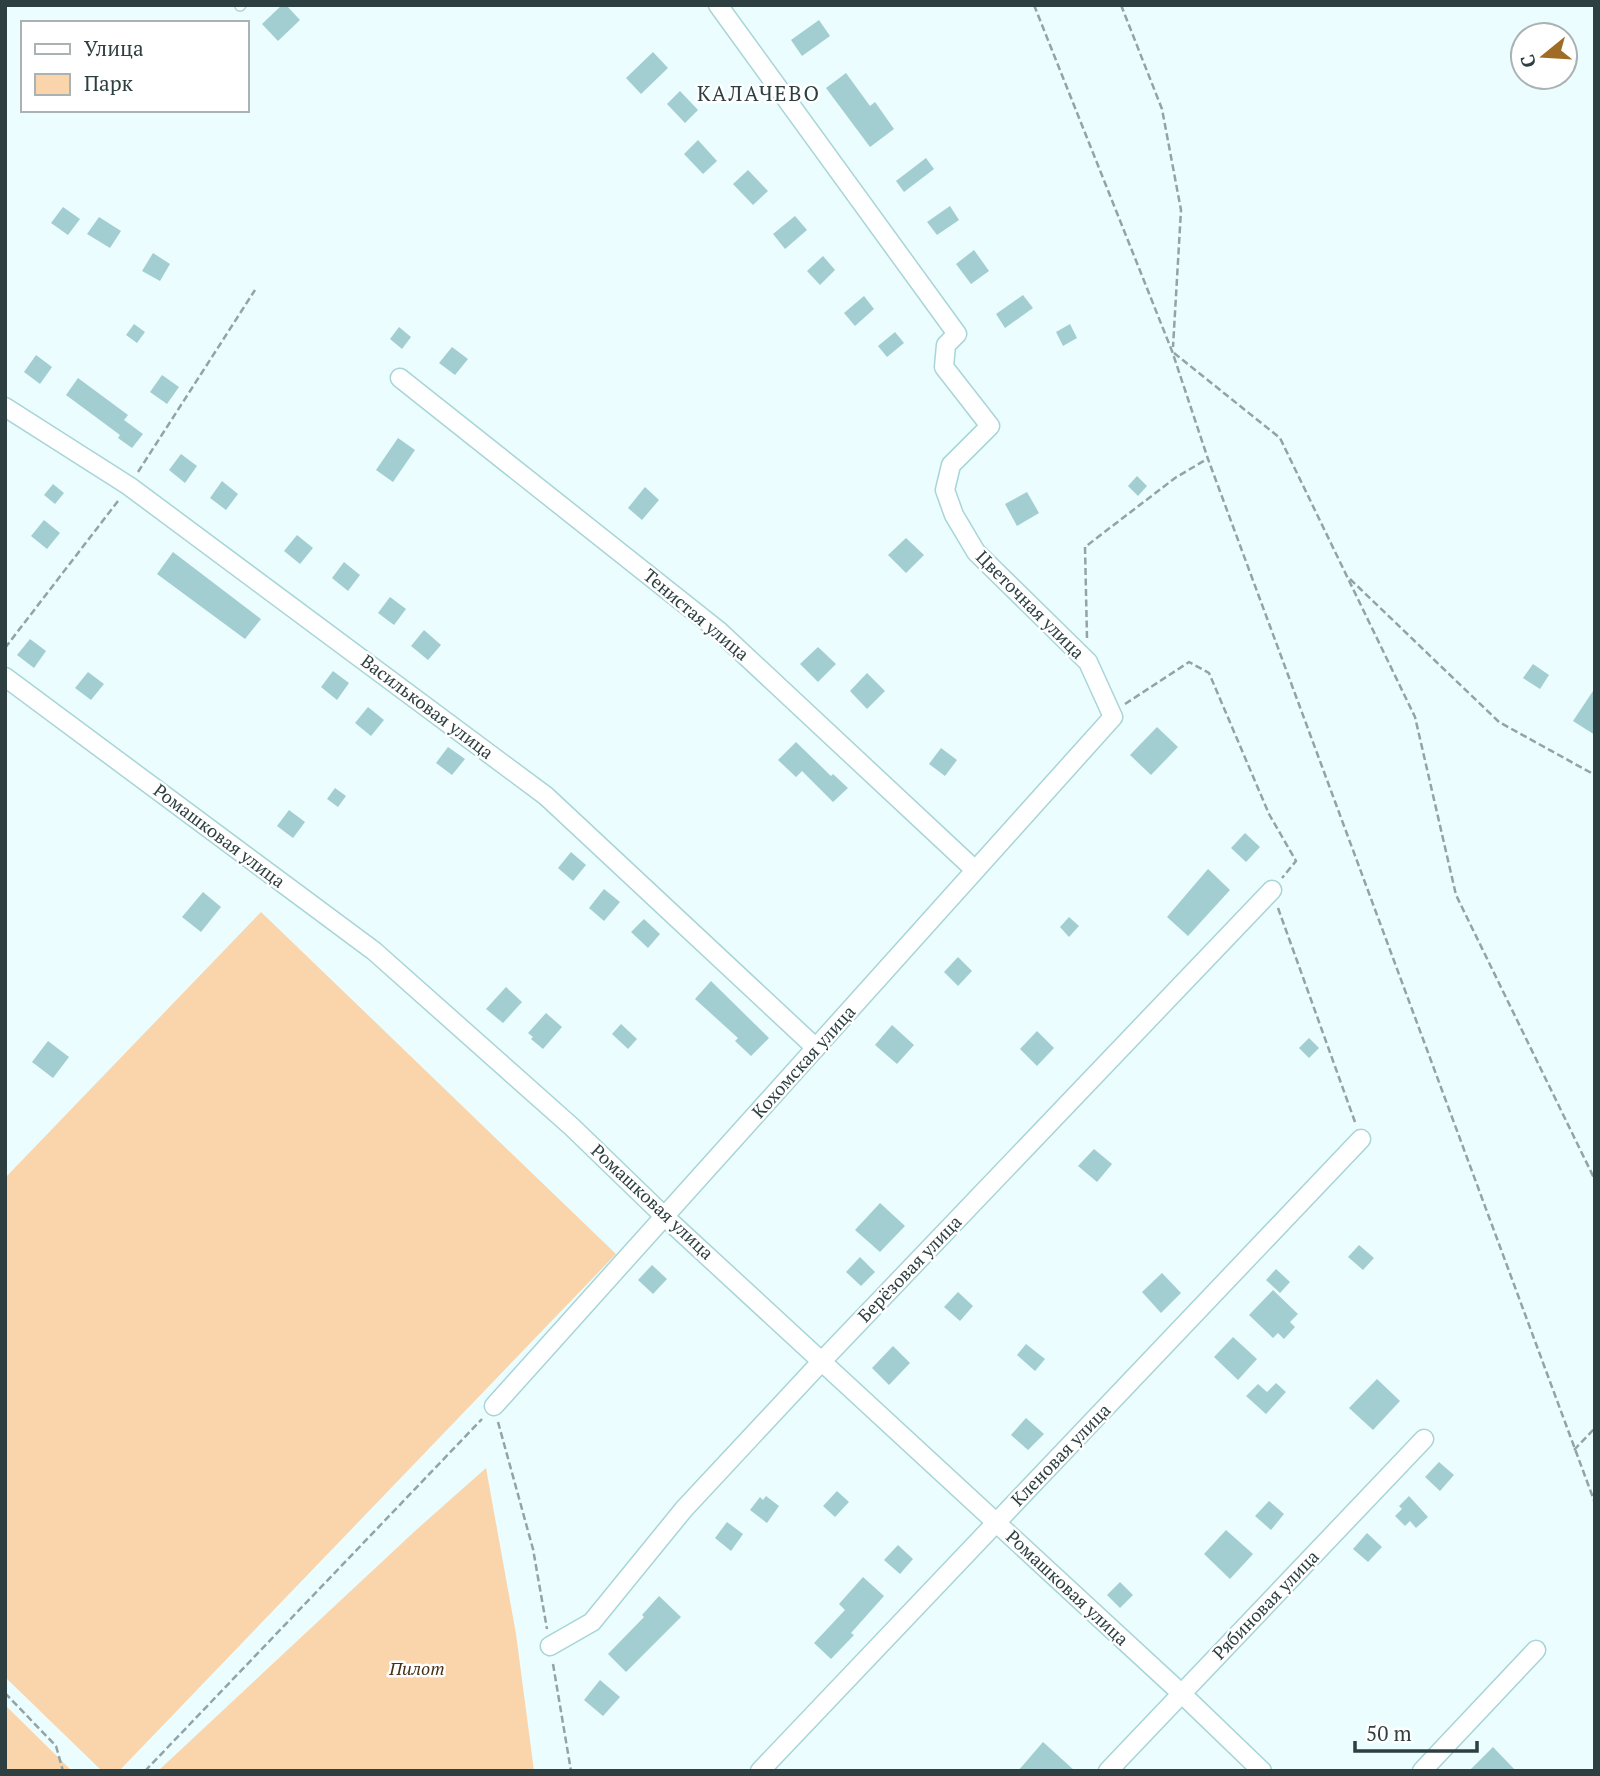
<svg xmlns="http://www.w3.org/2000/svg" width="1600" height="1776" viewBox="0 0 1600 1776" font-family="'PT Serif',serif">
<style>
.green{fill:#fad4aa}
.building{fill:#a2ced2}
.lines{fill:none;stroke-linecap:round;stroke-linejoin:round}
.lane-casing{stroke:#a8d5d8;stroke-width:12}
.street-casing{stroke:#a8d5d8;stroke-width:21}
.path{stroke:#92a4a5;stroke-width:2.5;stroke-dasharray:7 3.5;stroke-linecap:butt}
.lane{stroke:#fff;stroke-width:9}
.street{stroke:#fff;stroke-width:18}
.labels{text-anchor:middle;stroke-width:5;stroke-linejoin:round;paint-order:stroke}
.street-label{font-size:18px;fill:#2d3f40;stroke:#fff}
.park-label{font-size:18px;font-style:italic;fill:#473014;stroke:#fff}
.quarter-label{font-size:21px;letter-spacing:2px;fill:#2d3f40;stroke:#fff}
</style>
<rect width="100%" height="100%" fill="#ebfdfe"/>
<g class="green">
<path d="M261 912 616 1254 119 1771H102L5 1677V1178Z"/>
<path d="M486 1468 516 1634 534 1771H158L415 1531Z"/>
<path d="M5 1705 72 1771H5Z"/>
</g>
<g class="building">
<path d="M282 5H286L300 20 278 41 262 24Z"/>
<path d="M819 20 830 36 802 56 791 40Z"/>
<path d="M653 52 668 68 641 94 626 78Z"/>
<path d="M846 73 870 106 875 102 894 129 870 147 826 88Z"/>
<path d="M680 91 698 110 685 123 667 104Z"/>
<path d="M698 140 717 161 703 174 684 154Z"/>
<path d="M926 158 934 169 904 192 896 181Z"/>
<path d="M748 170 768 191 753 205 733 184Z"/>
<path d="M950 206 959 220 937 235 927 222Z"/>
<path d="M63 207 80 219 68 235 51 223Z"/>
<path d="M795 216 807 230 785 249 773 234Z"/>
<path d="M99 217 121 231 110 248 87 234Z"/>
<path d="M974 250 989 271 971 284 956 264Z"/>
<path d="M153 253 170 264 160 281 142 271Z"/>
<path d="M823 256 835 270 820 285 807 271Z"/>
<path d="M1023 295 1033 308 1005 328 996 314Z"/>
<path d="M864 296 874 309 855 326 844 313Z"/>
<path d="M134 324 145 332 137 343 126 335Z"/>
<path d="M1070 324 1077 338 1063 346 1056 332Z"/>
<path d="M399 327 411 337 402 349 390 339Z"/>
<path d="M895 332 904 343 887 357 878 346Z"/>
<path d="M452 347 468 359 455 375 439 363Z"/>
<path d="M36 355 52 367 40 384 24 372Z"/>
<path d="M162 375 179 387 167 404 150 392Z"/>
<path d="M78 378 128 415 124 420 143 434 132 448 118 438 120 435 66 395Z"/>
<path d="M398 438 415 450 393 482 376 470Z"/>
<path d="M181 454 197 466 185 483 169 470Z"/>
<path d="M1137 476 1147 486 1138 496 1128 486Z"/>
<path d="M222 481 238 494 226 510 210 498Z"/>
<path d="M53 484 64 493 55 504 44 495Z"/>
<path d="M645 487 659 500 642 520 628 508Z"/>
<path d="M1027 492 1039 513 1017 526 1005 504Z"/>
<path d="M44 520 60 533 47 549 31 536Z"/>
<path d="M297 535 313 548 300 564 284 551Z"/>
<path d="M906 538 924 555 906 573 888 555Z"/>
<path d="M173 552 261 619 245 639 157 574Z"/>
<path d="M344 562 360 575 348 591 332 578Z"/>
<path d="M390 597 406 609 394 625 378 613Z"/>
<path d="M424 630 441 645 428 660 411 646Z"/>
<path d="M30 639 46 651 34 668 17 655Z"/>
<path d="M818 647 836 664 818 682 800 664Z"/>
<path d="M1533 664 1549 675 1540 689 1523 678Z"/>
<path d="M333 671 349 683 337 700 321 687Z"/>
<path d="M88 672 104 684 91 700 75 688Z"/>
<path d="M867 673 885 691 867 709 850 691Z"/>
<path d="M1595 688V735L1573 721Z"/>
<path d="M368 707 384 720 371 736 355 723Z"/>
<path d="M1157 727 1178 747 1151 775 1130 755Z"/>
<path d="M796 742 831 776 833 774 848 788 833 802 802 771 796 777 778 760Z"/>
<path d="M448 747 465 759 452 775 436 763Z"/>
<path d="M941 748 957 760 945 776 929 764Z"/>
<path d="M335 788 346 796 338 807 327 799Z"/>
<path d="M289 810 305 822 293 838 277 826Z"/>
<path d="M1245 833 1260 847 1246 862 1231 848Z"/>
<path d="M571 852 586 865 573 881 558 868Z"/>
<path d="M1208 869 1230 890 1188 936 1167 917Z"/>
<path d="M604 889 620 902 604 921 589 908Z"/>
<path d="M203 892 221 907 201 932 182 917Z"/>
<path d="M1069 917 1079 926 1069 937 1060 927Z"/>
<path d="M644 919 660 934 648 948 631 932Z"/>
<path d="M958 957 972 971 958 986 944 972Z"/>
<path d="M711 981 769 1038 751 1056 735 1041 738 1038 695 999Z"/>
<path d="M506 987 522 1002 503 1023 486 1009Z"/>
<path d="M546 1013 562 1027 543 1049 531 1039 533 1037 528 1033Z"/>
<path d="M621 1024 637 1039 628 1049 612 1034Z"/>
<path d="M892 1025 914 1045 897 1064 875 1045Z"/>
<path d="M1037 1031 1054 1048 1037 1066 1020 1049Z"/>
<path d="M1309 1038 1319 1048 1309 1058 1299 1048Z"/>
<path d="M48 1041 69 1057 53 1078 32 1062Z"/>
<path d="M1094 1149 1112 1164 1097 1182 1078 1166Z"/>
<path d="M880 1203 905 1226 880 1252 855 1230Z"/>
<path d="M1359 1245 1374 1258 1363 1270 1348 1257Z"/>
<path d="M860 1257 875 1272 861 1286 846 1272Z"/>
<path d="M652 1265 667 1279 653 1294 638 1280Z"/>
<path d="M1276 1269 1290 1282 1280 1293 1266 1280Z"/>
<path d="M1162 1273 1181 1293 1161 1313 1142 1292Z"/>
<path d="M1273 1290 1298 1314 1290 1322 1295 1327 1284 1339 1278 1333 1273 1338 1249 1315Z"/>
<path d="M958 1292 973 1306 960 1321 944 1307Z"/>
<path d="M1233 1337 1257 1359 1238 1380 1214 1357Z"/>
<path d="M1026 1344 1045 1359 1035 1371 1017 1355Z"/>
<path d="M893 1346 910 1363 889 1385 872 1368Z"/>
<path d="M1377 1379 1400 1401 1373 1430 1349 1408Z"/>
<path d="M1276 1383 1286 1392 1266 1414 1246 1396 1258 1384 1267 1392Z"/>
<path d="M1026 1418 1044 1434 1028 1450 1011 1435Z"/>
<path d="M1439 1462 1454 1475 1440 1491 1425 1477Z"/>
<path d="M837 1491 849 1502 835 1517 823 1506Z"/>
<path d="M766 1496 779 1506 767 1523 750 1510 760 1497 763 1500Z"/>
<path d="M1409 1496 1428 1517 1416 1528 1410 1521 1405 1526 1395 1516 1402 1509 1399 1506Z"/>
<path d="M1269 1501 1284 1514 1271 1530 1255 1516Z"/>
<path d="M727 1522 743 1534 731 1551 715 1538Z"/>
<path d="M1226 1530 1253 1554 1230 1579 1204 1554Z"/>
<path d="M1367 1533 1382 1547 1368 1562 1353 1549Z"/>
<path d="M898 1545 913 1559 900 1574 884 1560Z"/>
<path d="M863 1577 884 1596 851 1633 854 1635 831 1659 814 1643 845 1610 839 1604Z"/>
<path d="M1120 1582 1133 1595 1120 1608 1107 1595Z"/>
<path d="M659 1596 681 1617 626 1672 608 1654 644 1617 642 1615Z"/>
<path d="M600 1680 620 1697 603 1716 584 1700Z"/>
<path d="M1043 1742 1075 1771H1018Z"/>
<path d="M1493 1747 1516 1771H1469Z"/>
</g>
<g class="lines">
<g class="lane-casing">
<path id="lane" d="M240 6 241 5"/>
</g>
<g class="street-casing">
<g id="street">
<path d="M400 378 719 631 975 870"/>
<path d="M5 407 129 486 546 796 816 1048"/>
<path d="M5 677 374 951 572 1127 665 1217 1182 1694 1262 1771"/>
<path d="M494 1406 1113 717 1088 662 976 552 954 515 945 490 951 465 990 426 944 367 946 345 957 334 718 5"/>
<path d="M550 1646 592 1622 684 1509 822 1361 1272 890"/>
<path d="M760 1771 1361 1139"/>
<path d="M1108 1771 1424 1439"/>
<path d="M1422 1771 1536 1650"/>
</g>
</g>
<g class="path">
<path d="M1034 5 1172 351 1208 459 1595 1503"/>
<path d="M1121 5 1162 109 1181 210 1173 347"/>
<path d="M1174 353 1280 438 1415 717 1456 895 1595 1180"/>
<path d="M138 472 255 290"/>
<path d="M1350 579 1499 722 1595 775"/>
<path d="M1087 638 1085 547 1175 478 1207 459"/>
<path d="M5 648 118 501"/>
<path d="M1125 704 1189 662 1209 673 1269 814 1296 861 1282 878"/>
<path d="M1278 908 1355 1122"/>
<path d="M498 1422 533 1549 547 1629"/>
<path d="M1574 1450 1595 1428"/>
<path d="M553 1664 571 1771"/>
<path d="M5 1693 56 1746 63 1771"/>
<path d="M145 1771 482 1419"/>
</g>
<use href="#lane" class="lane"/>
<use href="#street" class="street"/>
</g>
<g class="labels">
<g class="street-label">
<text transform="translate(1030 605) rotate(45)" y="6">Цветочная улица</text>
<text transform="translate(696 615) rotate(40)" y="6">Тенистая улица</text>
<text transform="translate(427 707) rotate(37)" y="6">Васильковая улица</text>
<text transform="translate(219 836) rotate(37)" y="6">Ромашковая улица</text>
<text transform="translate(804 1062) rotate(-48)" y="6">Кохомская улица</text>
<text transform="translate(652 1202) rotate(43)" y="6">Ромашковая улица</text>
<text transform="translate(910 1269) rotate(-46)" y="6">Берёзовая улица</text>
<text transform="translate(1061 1455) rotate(-46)" y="6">Кленовая улица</text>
<text transform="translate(1067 1588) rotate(43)" y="6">Ромашковая улица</text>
<text transform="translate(1266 1605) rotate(-46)" y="6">Рябиновая улица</text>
</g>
<g class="park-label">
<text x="417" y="1675">Пилот</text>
</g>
<g class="quarter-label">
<text x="759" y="101">КАЛАЧЕВО</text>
</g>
</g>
<rect width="1600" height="1776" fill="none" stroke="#2d3f40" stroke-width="14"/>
<rect x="21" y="21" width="228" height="91" fill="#ffffff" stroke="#abb2b3" stroke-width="2"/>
<rect x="35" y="44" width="35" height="10" fill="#ffffff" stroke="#abb2b3" stroke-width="2"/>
<text x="84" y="56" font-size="21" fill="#2d3f40">Улица</text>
<rect x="35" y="74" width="35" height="21" fill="#fad4aa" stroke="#abb2b3" stroke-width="2"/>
<text x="84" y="91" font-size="21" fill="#2d3f40">Парк</text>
<g transform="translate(1544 56) rotate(252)"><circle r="33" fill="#ffffff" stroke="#abb2b3" stroke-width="2"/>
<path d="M0-5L12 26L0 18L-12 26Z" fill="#a06b24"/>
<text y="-10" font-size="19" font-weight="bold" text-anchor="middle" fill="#2d3f40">С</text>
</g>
<path d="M1355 1741v10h122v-10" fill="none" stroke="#2d3f40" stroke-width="3.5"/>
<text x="1366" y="1741" font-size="21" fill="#2d3f40" stroke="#ffffff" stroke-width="5" paint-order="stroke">50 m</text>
</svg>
